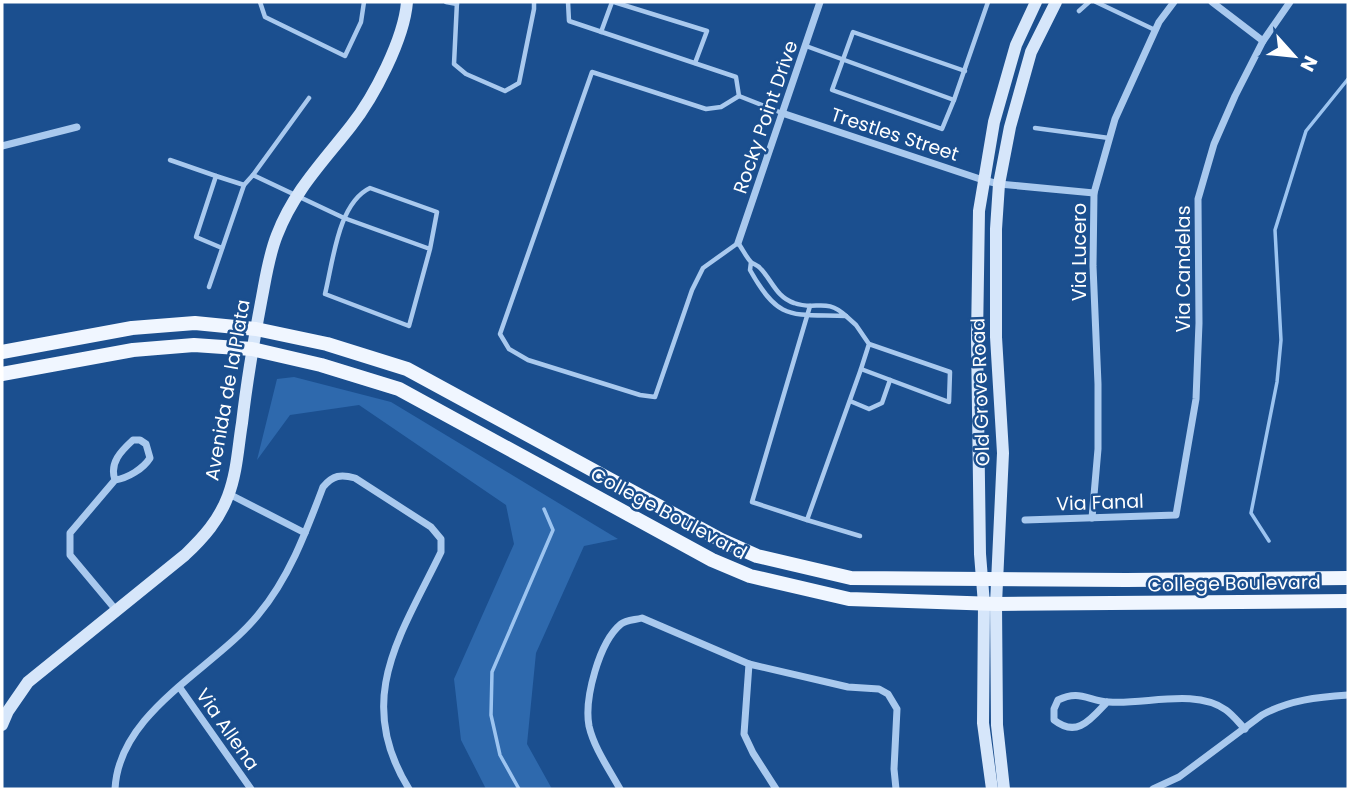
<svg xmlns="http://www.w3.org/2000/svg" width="1350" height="791" viewBox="0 0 1350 791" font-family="Poppins,sans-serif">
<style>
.green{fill:#2e69ad}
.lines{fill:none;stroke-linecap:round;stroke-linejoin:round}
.stream{stroke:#9cc4f0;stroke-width:3.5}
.lane{stroke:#a9c9ee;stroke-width:4.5}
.street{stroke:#a9c9ee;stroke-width:7}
.secondary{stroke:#d6e6fa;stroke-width:12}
.primary{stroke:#f0f6ff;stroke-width:14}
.labels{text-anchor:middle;stroke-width:5;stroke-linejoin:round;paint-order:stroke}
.street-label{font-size:19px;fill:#fff;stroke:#1b4f8f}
</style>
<rect width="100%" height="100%" fill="#1b4f8f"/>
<path class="green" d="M294 377 391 402 618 539 584 546 536 653 527 744 552 789H486L461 740 454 679 514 544 506 505 359 405 290 415 257 460 277 379Z"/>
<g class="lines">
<g class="stream">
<path d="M1269 541 1251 513 1277 382 1281 340 1275 230 1306 131 1348 79"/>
<path d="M519 789 500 755 491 715 492 672 553 530 544 509"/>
</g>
<g class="lane">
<path d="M260 2 265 17 345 56 361 22 364 2"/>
<path d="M446 2 457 4"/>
<path d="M457 2 454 64 466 74 505 91 519 83 534 9V2"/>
<path d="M568 2 569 21 736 77 739 96 782 113"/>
<path d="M614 2 707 31 695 63"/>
<path d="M1096 2 1155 30"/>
<path d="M1079 11 1089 2"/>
<path d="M601 32 612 2"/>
<path d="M806 46 954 100 988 2"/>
<path d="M739 96 721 107 706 109 592 72 500 334 509 349 528 360 640 395 655 397 692 290 703 268 738 243C742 248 746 257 751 262 753 264 758 265 760 268 772 280 776 297 794 303 816 311 826 297 846 316 791 314 779 322 750 270L751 262"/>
<path d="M954 100 942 129 832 90 853 32 965 71"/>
<path d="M1035 128 1109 138"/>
<path d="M170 160 216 176"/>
<path d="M253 175 309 98"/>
<path d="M222 248 196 237 216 176 244 185"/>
<path d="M209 287 244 185 253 175 344 218 430 249 409 326 325 294C333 262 338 203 370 188L437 212 430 249"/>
<path d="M810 306 752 502 807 520 861 369"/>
<path d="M846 316 856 325 869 344 950 372 949 402 861 369 869 344"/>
<path d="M850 401 869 409 882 403 890 380"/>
<path d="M807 520 860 536"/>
</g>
<g class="street">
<path d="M1212 2 1263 41"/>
<path d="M782 113 983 180 999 184 1094 193"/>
<path d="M2 146 77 127"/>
<path d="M738 243 820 2"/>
<path d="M115 480C109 463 121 451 133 440H140L146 444 150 458C143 469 128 478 115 480L70 533V555L116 610"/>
<path d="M229 494 305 533"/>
<path d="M1092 518 1098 449V384L1093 266 1094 193 1115 119 1159 22 1174 2"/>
<path d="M1025 520 1176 515 1196 399 1199 323 1198 199 1214 144 1235 96 1263 41 1290 2"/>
<path d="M749 664 744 734 753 753 776 789"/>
<path d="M180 688 251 789"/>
<path d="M1107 702C1090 720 1077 738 1054 720V709L1058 700C1080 689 1088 701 1109 702 1145 705 1195 688 1226 710 1233 715 1239 723 1245 729"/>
<path d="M115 789C119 711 213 670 258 615 289 578 306 532 323 487 333 475 341 474 355 478L431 527 441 539V552C401 635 353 699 409 789"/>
<path d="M620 789C609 769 594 748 589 726 584 699 599 642 621 624 626 620 635 620 642 618L749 664 848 687 879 689 888 694 897 709 894 769 896 789"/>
<path d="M1153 789 1179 777 1262 715C1289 700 1318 697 1348 695"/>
</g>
<g class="secondary">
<path d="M2 725 8 711 28 682 185 555C204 537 219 520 228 496 237 473 238 447 242 423 247 380 254 339 262 297 266 276 269 255 277 235 294 191 322 163 351 126 374 97 404 39 407 2"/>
<path d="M992 789 983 723 984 604 980 554 977 338 979 211 994 122 1016 45 1036 2"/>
<path d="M1004 789 997 725 996 604 1003 453 996 337V229L999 184 1010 127 1031 52 1056 2"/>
</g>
<g class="primary">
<path d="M2 352 132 328 195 323 256 329 327 344 407 369 721 540 757 556 851 578 1126 580 1348 578"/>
<path d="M2 374 133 350 194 345 252 349 321 365 399 389 712 560 750 576 849 599 996 604 1348 601"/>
</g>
</g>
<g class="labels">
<g class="street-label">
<text transform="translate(765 117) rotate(-71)" y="7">Rocky Point Drive</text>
<text transform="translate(895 134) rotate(18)" y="7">Trestles Street</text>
<text transform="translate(1079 252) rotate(-90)" y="7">Via Lucero</text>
<text transform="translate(1183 269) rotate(-90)" y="7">Via Candelas</text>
<text transform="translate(227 390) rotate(-80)" y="7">Avenida de la Plata</text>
<text transform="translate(980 392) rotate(-92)" y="7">Old Grove Road</text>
<text transform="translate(1100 502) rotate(-2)" y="7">Via Fanal</text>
<text transform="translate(669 513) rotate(28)" y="7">College Boulevard</text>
<text transform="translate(1234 583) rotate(-1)" y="7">College Boulevard</text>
<text transform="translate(228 729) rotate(55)" y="7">Via Allena</text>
</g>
</g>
<rect width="1350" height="791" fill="none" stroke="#ffffff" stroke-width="7"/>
<g transform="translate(1294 56) rotate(117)" stroke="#1b4f8f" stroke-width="5" paint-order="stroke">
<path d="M0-5L12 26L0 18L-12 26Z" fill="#ffffff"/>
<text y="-10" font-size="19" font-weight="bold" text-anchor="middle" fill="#ffffff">N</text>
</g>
</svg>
